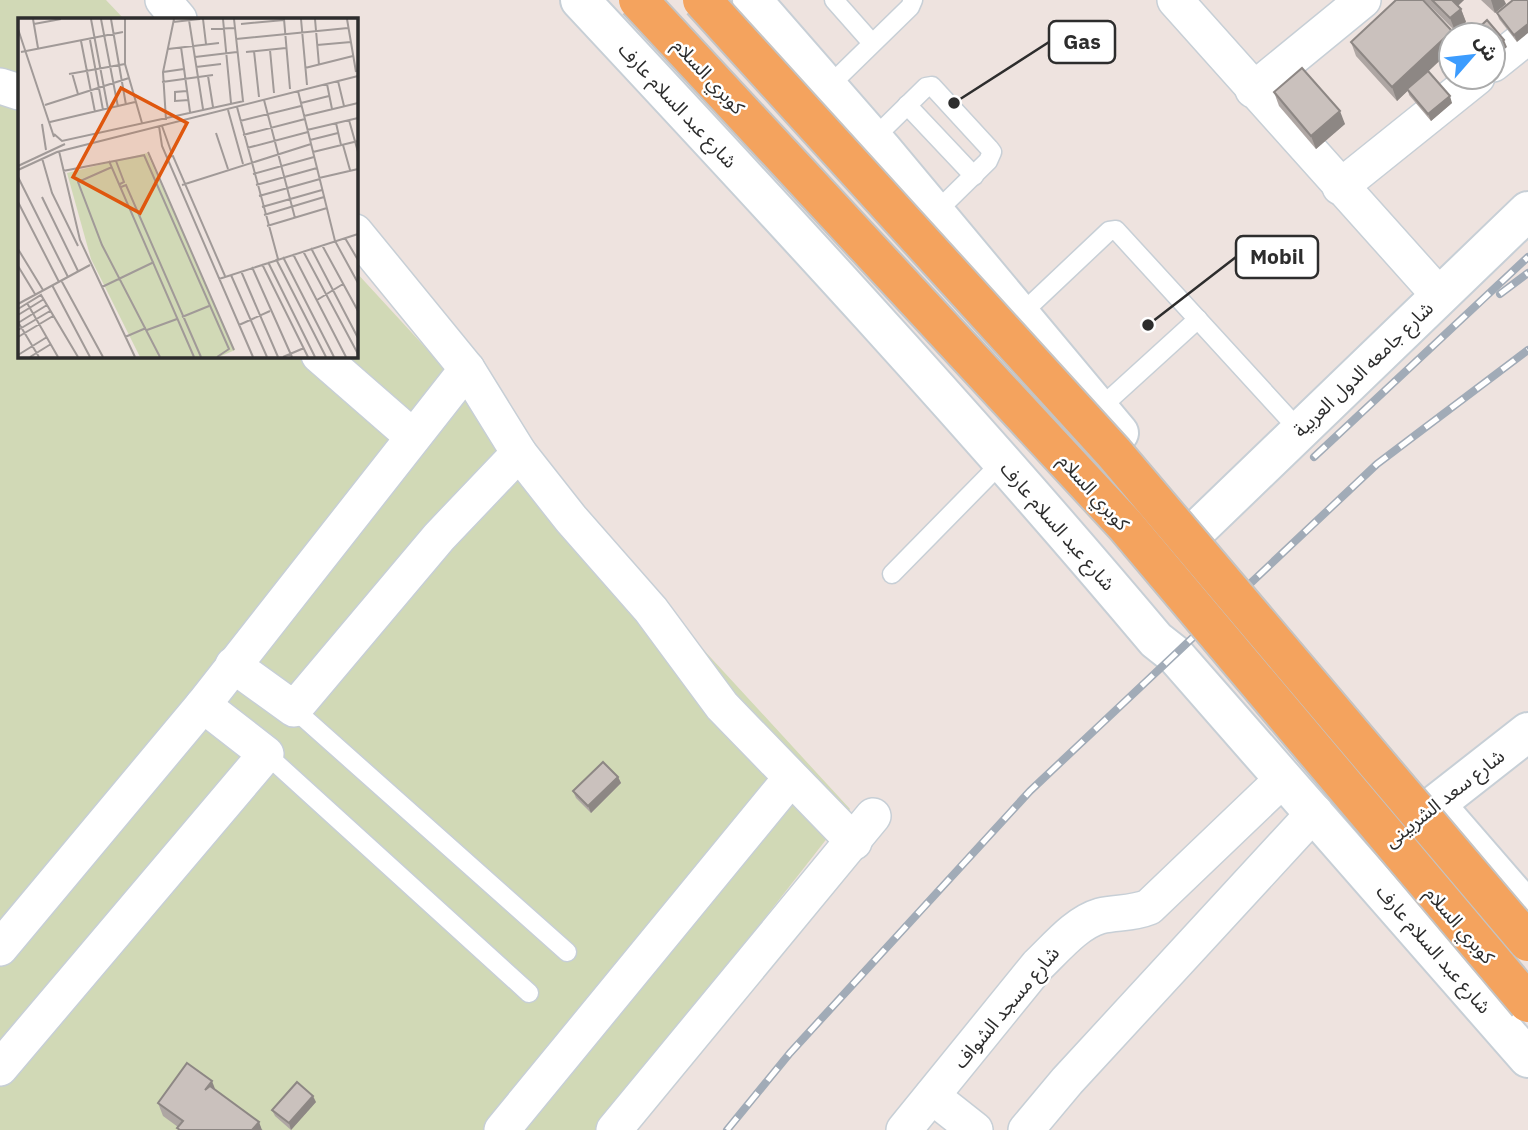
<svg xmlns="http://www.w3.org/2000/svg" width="1528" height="1130" viewBox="0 0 1528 1130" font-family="'IBM Plex Sans','Noto Sans Arabic',sans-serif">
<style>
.cemetery{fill:#d1d9b6}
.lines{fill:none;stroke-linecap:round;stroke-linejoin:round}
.service-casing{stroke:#c7cfd6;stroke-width:21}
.minor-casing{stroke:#c7cfd6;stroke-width:38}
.secondary-casing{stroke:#c7cfd6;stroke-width:42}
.service{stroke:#fff;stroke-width:18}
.minor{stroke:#fff;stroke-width:35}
.secondary{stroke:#fff;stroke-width:38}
.rail-casing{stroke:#a1abb7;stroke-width:8}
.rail{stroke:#fff;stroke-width:5;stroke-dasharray:16;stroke-linecap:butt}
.primary-bridge-casing{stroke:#c4c4c4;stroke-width:42;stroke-linecap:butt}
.primary-bridge{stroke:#f4a35e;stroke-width:38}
.wall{fill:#aea6a3}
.shaded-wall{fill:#8d8784}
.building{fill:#cac1bd;stroke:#8d8784;stroke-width:2}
.labels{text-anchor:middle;stroke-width:5;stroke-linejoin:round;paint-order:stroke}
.street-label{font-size:19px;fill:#2d2d2d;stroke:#fff}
.inset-road{fill:none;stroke:#a19a98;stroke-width:2}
.view{fill:#df570e;fill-opacity:0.15;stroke:#df570e;stroke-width:3.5}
.inset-edge{fill:none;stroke:#2d2d2d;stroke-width:3.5}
.leader{fill:none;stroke:#2d2d2d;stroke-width:2.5}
.callout-dot{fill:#2d2d2d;stroke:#fff;stroke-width:2.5}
.callout{fill:#fff;stroke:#2d2d2d;stroke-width:2.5}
.callout-label{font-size:21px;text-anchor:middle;font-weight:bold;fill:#2d2d2d}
</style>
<rect width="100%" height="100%" fill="#eee3df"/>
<path class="cemetery" d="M0 0H106L124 19H19V355H355V271L850 809 599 1130H0Z"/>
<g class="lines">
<g class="service-casing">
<g id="service">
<path d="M834 0 872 43"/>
<path d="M828 87 910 7 913 0"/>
<path d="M907 105 974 176"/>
<path d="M873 139 926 87 932 86 989 148 992 152 988 161 935 213"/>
<path d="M1020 315 1109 231 1116 230 1300 431"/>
<path d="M1099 409 1198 319"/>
<path d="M892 574 1002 462"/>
<path d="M294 709 567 952"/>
<path d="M266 754 529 993"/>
</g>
</g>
<g class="minor-casing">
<g id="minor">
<path d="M163 0 179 19"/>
<path d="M1175 0 1439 295"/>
<path d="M1493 64 1528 36"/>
<path d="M0 86 19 92"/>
<path d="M1253 90 1363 0"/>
<path d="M1340 187 1477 77"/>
<path d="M355 232 467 369 519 453 571 519 651 610 722 706 854 842"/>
<path d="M319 355 413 437"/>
<path d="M233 665 294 709 439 537 519 453"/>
<path d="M0 948 203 705 467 369"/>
<path d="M0 1068 266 754 203 705"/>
<path d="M932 1096 975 1130"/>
<path d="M502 1130 791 778"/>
<path d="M614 1130 873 816"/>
<path d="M904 1130 1038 965C1056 948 1076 923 1100 916 1117 912 1132 914 1149 907L1284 778"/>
<path d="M1026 1130 1067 1081 1315 812"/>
</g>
</g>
<g class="secondary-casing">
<g id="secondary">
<path d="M580 0C776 210 971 420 1156 640L1175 655 1528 1058"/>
<path d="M752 0 882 149 1119 433"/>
<path d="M1199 528 1528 211"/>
<path d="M1449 820 1528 911"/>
<path d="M1408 826 1528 732"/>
</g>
</g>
<use href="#service" class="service"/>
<use href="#minor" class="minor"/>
<use href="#secondary" class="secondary"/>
<g class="rail-casing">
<g id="rail">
<path d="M1500 294 1528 273"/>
<path d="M1314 457 1528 257"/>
<path d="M727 1130 790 1053 1030 791 1377 464 1528 350"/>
</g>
</g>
<use href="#rail" class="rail"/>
<g class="primary-bridge-casing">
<g id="primary-bridge">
<path d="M638 0 1125 525 1528 1003"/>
<path d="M702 0 1114 453 1528 942"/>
</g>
</g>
<use href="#primary-bridge" class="primary-bridge"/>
</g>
<g class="wall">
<path d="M1424 0H1464L1458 6 1461 9 1466 22 1455 31Z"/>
<path d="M1481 0H1504L1506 4 1495 13Z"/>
<path d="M1513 0 1517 42 1499 19 1497 13Z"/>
<path d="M1452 31 1453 35H1451V50L1428 71 1452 103 1431 121 1409 95 1408 90 1397 101 1356 56 1351 42Z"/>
<path d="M1451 53V74L1445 68 1442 61Z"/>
<path d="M1453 77H1471L1461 86Z"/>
<path d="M1274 92 1345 124 1316 149 1279 106Z"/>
<path d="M618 777 621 783 591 813 576 798 573 791Z"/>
<path d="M216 1091 259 1122 261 1129 263 1130H178V1127L163 1116 158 1103Z"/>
<path d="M316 1102 291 1130 275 1116 272 1110Z"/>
</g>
<g class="shaded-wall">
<path d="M1450 0H1464L1453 10Z"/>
<path d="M1491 0H1504L1506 4 1495 13Z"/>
<path d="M1461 9 1466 22 1455 31 1450 18Z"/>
<path d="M1528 24V33L1517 42 1514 35Z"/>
<path d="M1452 31 1453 35H1451V50L1397 101 1392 87Z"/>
<path d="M1504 40 1507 47 1493 59V50Z"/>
<path d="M1461 77H1471L1461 86 1459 79Z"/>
<path d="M1450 96 1452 103 1431 121 1428 114Z"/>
<path d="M1340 111 1345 124 1316 149 1311 136Z"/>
<path d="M618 777 621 783 591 813 588 806Z"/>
<path d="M212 1081 217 1094 205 1090Z"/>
<path d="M313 1096 316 1102 291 1130 289 1123Z"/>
<path d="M259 1122 262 1130H252Z"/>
</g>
<g class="building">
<path d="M1396 0H1423L1452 31 1392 87 1351 42Z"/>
<path d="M1432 0H1452L1461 9 1450 18Z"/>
<path d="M1513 0H1528V24L1514 35 1497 13Z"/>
<path d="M1487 20 1504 40 1493 50V35L1472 34Z"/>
<path d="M1451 53V70L1442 61Z"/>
<path d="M1302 68 1340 111 1311 136 1274 92Z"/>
<path d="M1428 71 1450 96 1428 114 1407 89Z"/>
<path d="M603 762 618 777 588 806 573 791Z"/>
<path d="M187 1063 212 1081 205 1090 210 1086 259 1122 252 1130H180L177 1128 183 1121 158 1103Z"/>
<path d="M297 1082 313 1096 289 1123 272 1110Z"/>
</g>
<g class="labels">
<g class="street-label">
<text transform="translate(709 76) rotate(47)" y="7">كوبري السلام</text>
<text transform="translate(678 105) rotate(47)" y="7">شارع عبد السلام عارف</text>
<text transform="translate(1363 369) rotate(-44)" y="7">شارع جامعه الدول العربية</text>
<text transform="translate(1094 492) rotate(48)" y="7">كوبري السلام</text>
<text transform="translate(1058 526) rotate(49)" y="7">شارع عبد السلام عارف</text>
<text transform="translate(1444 798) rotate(-38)" y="7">شارع سعد الشربينى</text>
<text transform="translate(1460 925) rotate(49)" y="7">كوبري السلام</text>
<text transform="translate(1434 949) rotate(49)" y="7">شارع عبد السلام عارف</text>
<text transform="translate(1006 1007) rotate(-50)" y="7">شارع مسجد الشواف</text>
</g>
</g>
<g transform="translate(18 18)">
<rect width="340" height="340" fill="#eee3df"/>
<path d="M129 135 217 332 201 339H122L73 241 49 155Z" fill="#d1d9b6"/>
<path class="inset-road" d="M15 1 20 30M73 1 90 91M83 1 100 89M93 1 108 87M107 1V46L124 105M185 1 188 26M205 1 213 85M216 1 225 83M266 1 272 71M283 1 289 67M297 1 301 47M329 1 338 54M171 2 185 91M155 4 182 1M16 6 43 1M223 6 266 2M0 11 36 119M193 11 217 10M218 21 330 10M72 22 85 92M63 23 77 94M299 27 333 24M163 29 172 94M150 31 201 25M252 32 256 75M236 33 241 79M3 34 105 14M228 34 268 30M177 39 219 34M178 49 203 46M287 50 335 38M145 54 166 51M54 55 60 76M51 56 107 46M190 58 195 89M320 63 326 88M144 64 195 57M309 66 314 91M169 73 157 74V83L171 82M280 73 317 223 340 265M246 82 277 200M283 85 311 78M27 87 111 60M219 89 260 241M210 92 225 146M286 98 340 85M148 102 145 54 156 1M331 102 340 134M222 103 283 88M32 104 117 84M318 105 323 127M24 106 28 132M141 108 144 128 235 339M144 108 154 136M289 112 340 100M198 115 210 151M36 116 44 123 226 83M225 117 287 101M292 122 320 115M325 127 332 152M229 130 290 114M41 133 62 222 117 339M130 134 216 332M295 134 340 123M126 137 211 331 199 339M149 139 155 138 207 258M24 140 34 175 60 228M91 143 176 339M98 143 106 164 102 166M0 148 47 126M94 149 60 164 84 227 142 339M0 152 39 134 340 58M45 153 127 137M235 156 296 139M0 159 50 259M301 160 340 151M164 167 293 126M238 167 299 150M103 169 108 167 183 339M241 178 302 161M24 179 60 253M0 184 41 264M244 189 304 172M246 197 306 179M249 208 309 190M327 220 340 242M304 227 340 293M293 230 340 320M0 231 25 272M285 233 340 336M275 236 328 339M265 239 316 339M258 241 308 339M250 244 297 339M244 246 290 339M0 248 17 276M234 249 274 339M223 253 260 339M213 257 249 339M201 261 340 216M43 262 85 339M34 267 72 339M84 269 136 244M299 282 325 266M9 285 40 339M0 286 72 247M0 291 23 277 60 339M0 297 26 281M164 299 191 288M0 304 21 339M0 305 29 287M221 307 252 293M0 312 32 293M129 312 159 301M0 319 35 298M107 319 128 310M0 337 29 319M12 339 33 326M265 339 286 330"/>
<path class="view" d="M103 70 169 105 122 195 55 159Z"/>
<rect width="340" height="340" class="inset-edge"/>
</g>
<path class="leader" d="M954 103L1049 42M1148 325L1236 257"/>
<g class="callout-dot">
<circle cx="954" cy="103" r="7"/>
<circle cx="1148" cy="325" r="7"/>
</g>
<g class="callout">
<rect x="1049" y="21" width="66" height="42" rx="7"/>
<rect x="1236" y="236" width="82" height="42" rx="7"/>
</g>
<g class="callout-label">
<text x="1082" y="49">Gas</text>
<text x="1277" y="264">Mobil</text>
</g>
<g transform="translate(1472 56) rotate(62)"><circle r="33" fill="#ffffff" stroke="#ababab" stroke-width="2"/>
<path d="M0-5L12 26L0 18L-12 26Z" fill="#3c9cfe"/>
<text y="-10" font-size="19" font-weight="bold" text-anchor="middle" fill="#2d2d2d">ش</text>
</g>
</svg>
